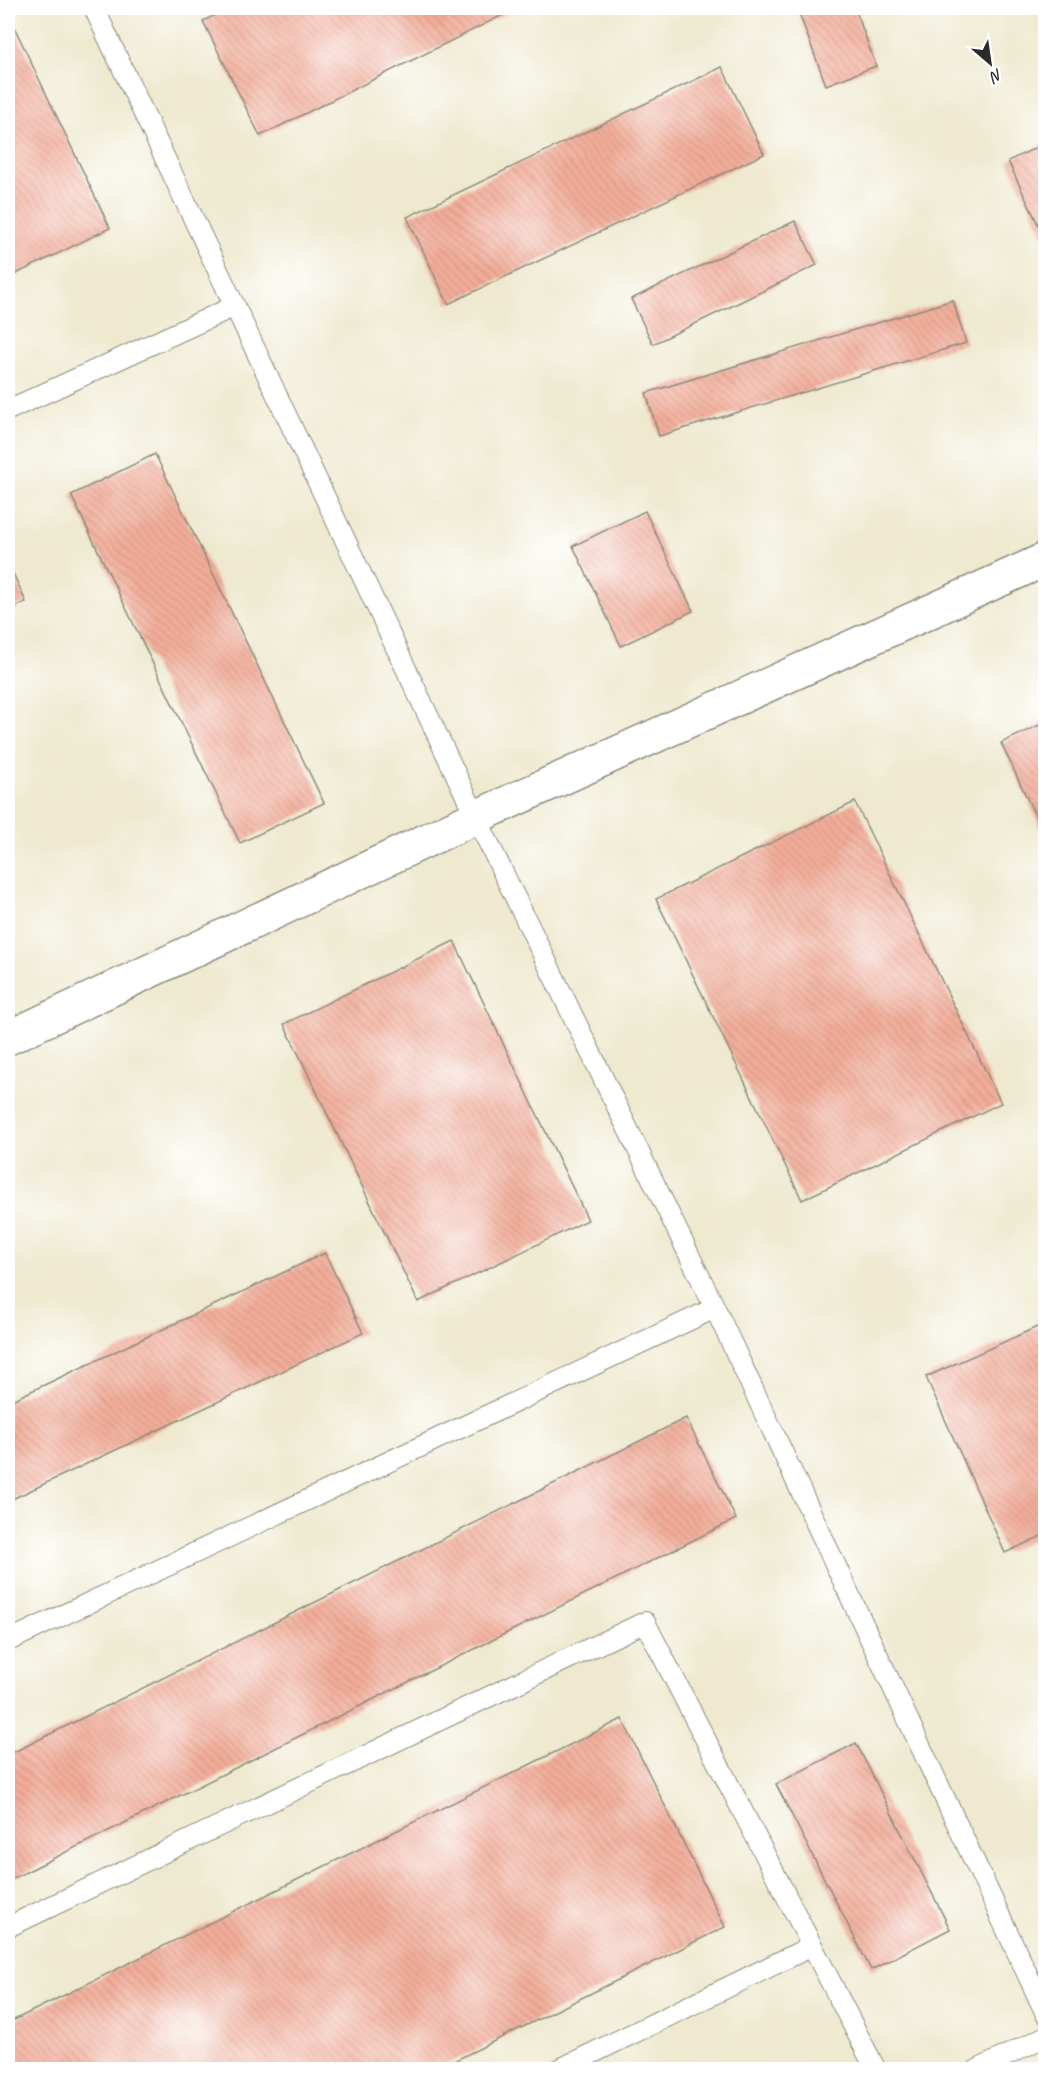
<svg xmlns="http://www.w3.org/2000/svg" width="1053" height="2077" viewBox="0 0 1053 2077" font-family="Caveat,sans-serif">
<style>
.building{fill:url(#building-back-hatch)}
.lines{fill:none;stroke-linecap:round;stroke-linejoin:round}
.lane-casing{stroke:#8c8a7d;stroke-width:22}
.street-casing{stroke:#8c8a7d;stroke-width:36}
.lane{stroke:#fff;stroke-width:20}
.street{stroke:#fff;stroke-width:33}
</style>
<defs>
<pattern id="building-back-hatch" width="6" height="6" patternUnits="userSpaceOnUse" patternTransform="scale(1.5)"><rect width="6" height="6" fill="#f3ad9a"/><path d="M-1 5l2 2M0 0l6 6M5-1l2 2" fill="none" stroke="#d09585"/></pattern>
</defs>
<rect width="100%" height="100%" fill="#fff"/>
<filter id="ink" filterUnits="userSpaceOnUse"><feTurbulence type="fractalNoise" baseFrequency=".0167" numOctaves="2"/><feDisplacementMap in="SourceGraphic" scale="12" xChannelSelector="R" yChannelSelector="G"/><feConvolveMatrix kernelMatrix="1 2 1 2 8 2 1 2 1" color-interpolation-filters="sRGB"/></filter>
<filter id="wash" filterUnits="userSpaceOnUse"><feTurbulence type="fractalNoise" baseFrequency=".008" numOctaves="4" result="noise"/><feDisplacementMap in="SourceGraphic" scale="24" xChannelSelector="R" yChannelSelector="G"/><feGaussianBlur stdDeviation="1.35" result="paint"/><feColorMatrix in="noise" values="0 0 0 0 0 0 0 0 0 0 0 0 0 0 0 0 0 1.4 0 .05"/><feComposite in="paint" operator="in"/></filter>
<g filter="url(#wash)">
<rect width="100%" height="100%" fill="#eee9cf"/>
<g id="blocks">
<g class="building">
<path d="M230 8H517L260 136 203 21Z"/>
<path d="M797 8H855L876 66 826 85Z"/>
<path d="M8 14 110 228 8 278Z"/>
<path d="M722 67 764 154 448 304 407 217Z"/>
<path d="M1046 143V236L1044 237 1008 161Z"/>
<path d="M795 221 817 265 653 344 631 299Z"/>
<path d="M953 300 966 343 659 436 646 393Z"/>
<path d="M155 454 324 803 240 843 71 495Z"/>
<path d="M645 511 693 611 621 646 573 546Z"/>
<path d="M8 562 26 602 8 611Z"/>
<path d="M1046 722V838L1001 743Z"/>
<path d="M855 802 1001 1103 802 1200 656 899Z"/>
<path d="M454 941 588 1220 418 1302 284 1024Z"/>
<path d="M325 1253 363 1333 8 1501V1402Z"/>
<path d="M1046 1323V1534L1005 1553 926 1377Z"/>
<path d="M686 1418 736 1519 8 1881V1755Z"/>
<path d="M622 1719 725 1927 436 2070H8V2023Z"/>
<path d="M856 1743 950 1929 871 1970 776 1784Z"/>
</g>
</g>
</g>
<g filter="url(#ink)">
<use href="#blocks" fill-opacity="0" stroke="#8c8a7d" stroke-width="1.5"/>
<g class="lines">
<g class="lane-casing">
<g id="lane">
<path d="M94 8 476 817 715 1308 1046 2014"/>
<path d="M8 410 235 306"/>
<path d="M8 1641 715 1308"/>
<path d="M8 1927 645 1622 876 2070"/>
<path d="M558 2070 812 1946"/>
<path d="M977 2070 1046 2036"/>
</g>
</g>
<g class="street-casing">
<path id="street" d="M8 1038 476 817 1046 559"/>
</g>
<use href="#lane" class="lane"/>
<use href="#street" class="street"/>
</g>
</g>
<rect width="1053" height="2077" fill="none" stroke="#fff" stroke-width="30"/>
<g transform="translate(990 63) rotate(151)" stroke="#ffffff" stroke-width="4.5" paint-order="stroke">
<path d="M0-4.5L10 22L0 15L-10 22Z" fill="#2b2b2b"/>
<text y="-9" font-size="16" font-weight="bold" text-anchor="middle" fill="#2b2b2b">N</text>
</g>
</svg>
